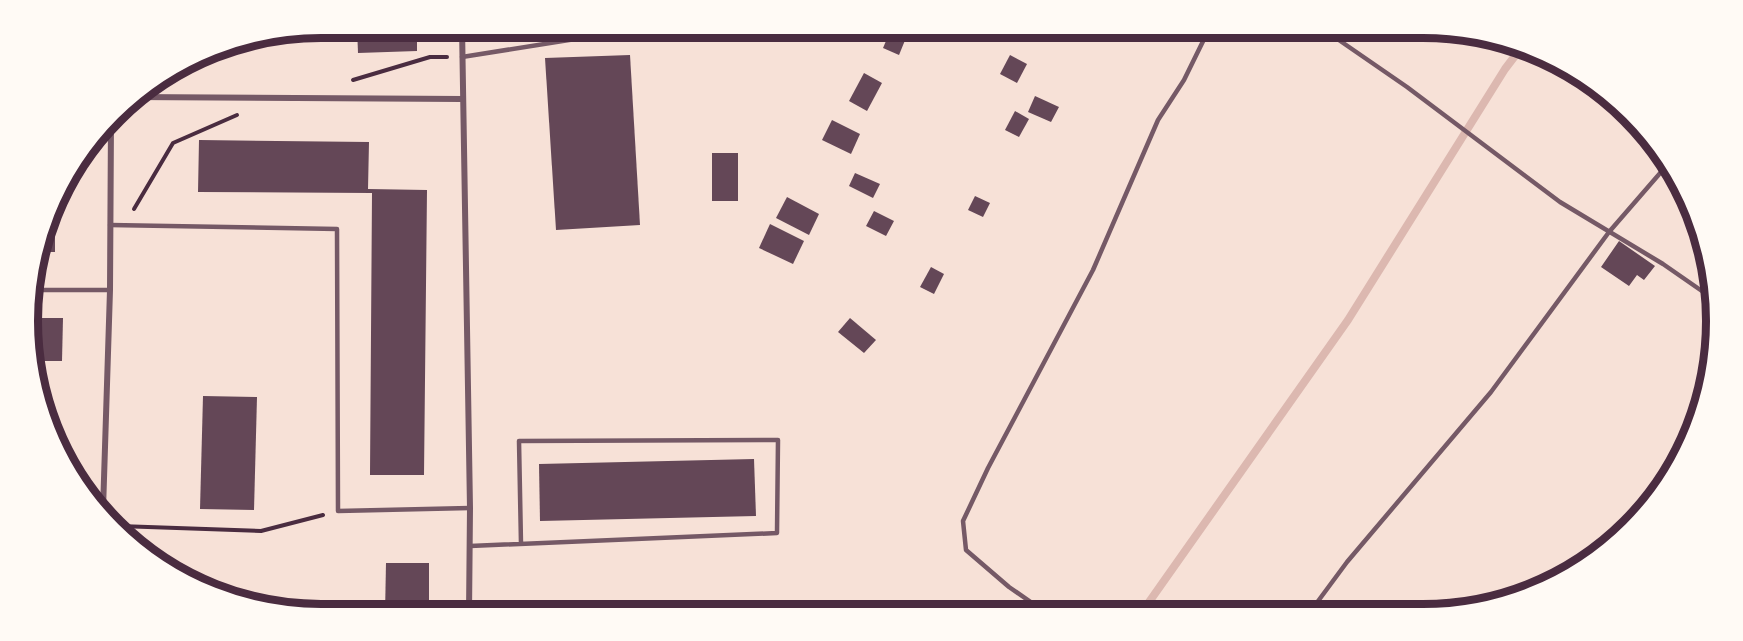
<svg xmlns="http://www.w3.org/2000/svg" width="1743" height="641" viewBox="0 0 1743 641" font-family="Merriweather,serif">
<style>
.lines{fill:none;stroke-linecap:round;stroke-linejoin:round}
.stream{stroke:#dcb8b0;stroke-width:8}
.building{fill:#644757}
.path{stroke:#4a2c40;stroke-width:4}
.service{stroke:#755966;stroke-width:4.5}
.minor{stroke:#755966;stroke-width:6}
.rim{fill:none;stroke:#4a2c40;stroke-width:8}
</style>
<rect width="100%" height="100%" fill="#f7e1d7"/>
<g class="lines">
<path class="stream" d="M1142 612 1348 320 1505 69 1521 48"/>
</g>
<g class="building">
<path d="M357 27H417V51L358 53Z"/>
<path d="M892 27 908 33 899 55 883 48Z"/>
<path d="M630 55 640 225 556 230 545 58Z"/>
<path d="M1010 55 1027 64 1017 83 1000 74Z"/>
<path d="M864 73 882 83 867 111 849 101Z"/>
<path d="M1035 96 1059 107 1051 122 1028 112Z"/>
<path d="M1015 111 1029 119 1019 137 1005 130Z"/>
<path d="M832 120 860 134 851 154 822 140Z"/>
<path d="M199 140 369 142 368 189 427 190 424 475H370L372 193 198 192Z"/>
<rect x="712" y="153" width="26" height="48"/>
<path d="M855 173 880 184 873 198 849 186Z"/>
<path d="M975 196 990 203 983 217 968 210Z"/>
<path d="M787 197 819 214 809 235 776 218Z"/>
<path d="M55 199V252H39L45 231Z"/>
<path d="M874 211 894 221 886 236 866 226Z"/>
<path d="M770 224 804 241 793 264 759 248Z"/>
<path d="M1619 241 1655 266 1644 280 1637 275 1629 286 1601 267Z"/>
<path d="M931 267 944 274 934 294 920 287Z"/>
<path d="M32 318H63L62 361H35Z"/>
<path d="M850 318 876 340 864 353 838 332Z"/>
<path d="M203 396 257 397 254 510 200 509Z"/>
<path d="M754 459 756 516 540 521 539 464Z"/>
<path d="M386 563H429V614H385Z"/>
</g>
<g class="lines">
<g class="path">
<path d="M353 80 430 57H447"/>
<path d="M134 209 173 143 237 115"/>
<path d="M119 526 261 531 323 515"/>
</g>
<g class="service">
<path d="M592 27V36"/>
<path d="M1320 27 1407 87 1560 202 1663 264 1712 298"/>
<path d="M462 57 651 27"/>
<path d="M110 225 337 229 338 511 470 508"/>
<path d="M30 290H110"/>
<path d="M470 546 777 533 778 440 519 441 521 544"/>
<path d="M1045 612 1009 587 966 550 963 521 988 468 1093 270 1158 120 1184 80 1210 27"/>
<path d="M1310 612 1347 562 1491 392 1609 232 1668 164"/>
</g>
<g class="minor">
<path d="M462 27 470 508 469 614"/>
<path d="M132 97 462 99"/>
<path d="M103 510 110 290 111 121"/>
</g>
</g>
<path d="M0 0H1743V641H0ZM321 38H1423A283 283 0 0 1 1706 321V321A283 283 0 0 1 1423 604H321A283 283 0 0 1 38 321V321A283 283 0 0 1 321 38Z" fill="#fffaf5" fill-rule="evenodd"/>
<path class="rim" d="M321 38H1423A283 283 0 0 1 1706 321V321A283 283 0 0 1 1423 604H321A283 283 0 0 1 38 321V321A283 283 0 0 1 321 38Z"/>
</svg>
